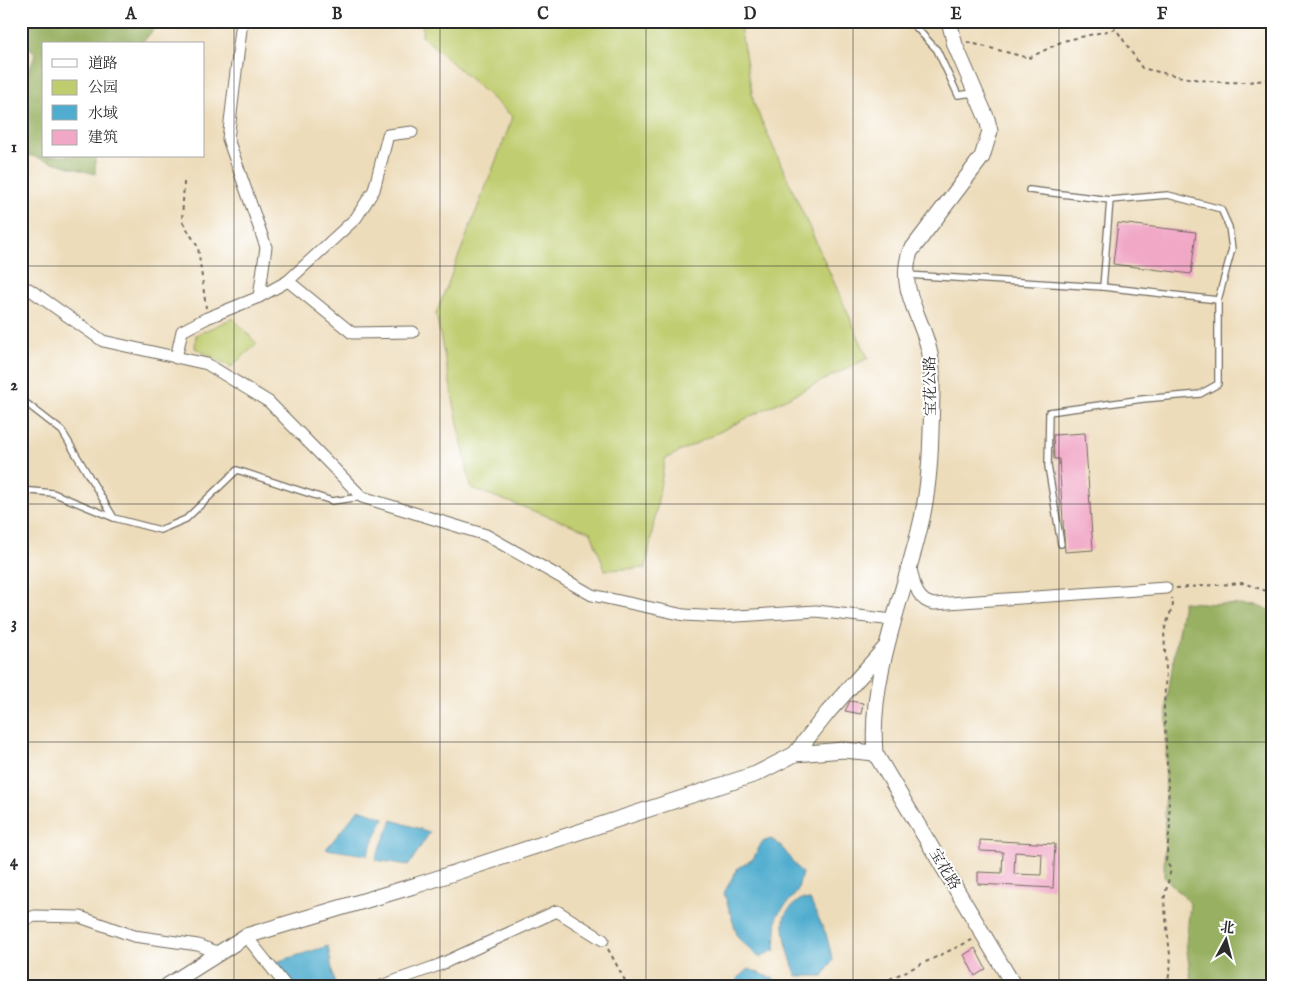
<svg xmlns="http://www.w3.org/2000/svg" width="1293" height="1007" viewBox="0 0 1293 1007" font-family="'IM FELL English','Noto Serif SC',serif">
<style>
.green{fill:#c0cd6f;stroke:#767c4d}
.forest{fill:#98b062;stroke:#626e46}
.water{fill:#51adcf;stroke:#3e6c7d}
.building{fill:#f1a8c7;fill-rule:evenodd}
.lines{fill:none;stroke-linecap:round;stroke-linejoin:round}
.service-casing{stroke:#6f695d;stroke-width:8}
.minor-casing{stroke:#6f695d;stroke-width:13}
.tertiary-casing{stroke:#6f695d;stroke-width:17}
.path{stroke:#6f695d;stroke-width:2;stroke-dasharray:4 4;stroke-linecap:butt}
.service{stroke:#fff;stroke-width:5.5}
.minor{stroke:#fff;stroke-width:11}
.tertiary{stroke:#fff;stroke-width:15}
.grid{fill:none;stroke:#2b2b2b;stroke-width:1;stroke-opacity:0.55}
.labels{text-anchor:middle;stroke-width:4;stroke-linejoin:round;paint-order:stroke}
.street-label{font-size:15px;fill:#2b2b2b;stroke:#fff}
.neatline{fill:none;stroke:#2b2b2b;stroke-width:2}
.grid-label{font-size:16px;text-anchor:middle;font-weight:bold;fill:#2b2b2b}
</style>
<rect width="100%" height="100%" fill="#fff"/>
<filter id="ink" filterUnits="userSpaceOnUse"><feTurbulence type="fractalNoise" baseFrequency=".02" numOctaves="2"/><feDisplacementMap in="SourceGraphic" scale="10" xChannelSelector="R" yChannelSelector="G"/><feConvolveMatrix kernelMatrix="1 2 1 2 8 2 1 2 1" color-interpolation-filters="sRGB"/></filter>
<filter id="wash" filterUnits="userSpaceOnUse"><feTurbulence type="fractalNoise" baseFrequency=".0096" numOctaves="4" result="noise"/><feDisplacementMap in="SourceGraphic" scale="20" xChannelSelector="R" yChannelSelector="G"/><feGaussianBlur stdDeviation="1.12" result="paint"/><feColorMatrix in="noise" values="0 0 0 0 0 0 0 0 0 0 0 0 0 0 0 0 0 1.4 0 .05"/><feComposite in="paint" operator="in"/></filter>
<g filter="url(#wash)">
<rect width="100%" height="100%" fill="#eddcba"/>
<g class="green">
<path d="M423 21H739L754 104 868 358 665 459 646 568 605 570 591 532 471 488 436 314 513 117 422 36Z"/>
<path d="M233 318 257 344 231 367 195 348 196 335Z"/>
</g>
<g class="forest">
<path d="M21 21H161L141 44H44V156H95V174L21 153V86L36 54 21 39Z"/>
<path d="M1183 602 1257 606 1272 611V986H1192L1186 944 1190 903 1164 877 1167 700Z"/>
</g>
<g class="water">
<path d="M359 809 384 818 367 855 326 849Z"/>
<path d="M392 820 430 832 409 865 375 860Z"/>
<path d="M771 839C784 845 791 862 802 873L797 892 777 915 775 950 759 957 738 938 724 893 737 869 753 859 762 842Z"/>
<path d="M801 899 810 900 826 934 833 960 823 976H797C791 962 779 926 786 913 789 908 796 903 801 899Z"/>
<path d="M328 946 335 986H293L276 962Z"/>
<path d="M749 969 774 979 779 986H736V980Z"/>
</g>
<g id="blocks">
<g class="building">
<path d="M1118 223 1196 232 1191 274 1113 264Z"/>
<path d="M1085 433 1093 550 1065 552 1059 459H1054L1053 435Z"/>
<path d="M850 701 863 703 861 714 845 711Z"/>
<path d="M980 840 1055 844 1053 888 978 884V872L1002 873 1003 852 980 851ZM1015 852 1042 854 1041 875 1014 874Z"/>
<path d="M975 948 986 969 975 976 964 955Z"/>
</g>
</g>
</g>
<g filter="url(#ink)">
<use href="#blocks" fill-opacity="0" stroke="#6f695d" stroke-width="1"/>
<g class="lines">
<g class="service-casing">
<g id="service">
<path d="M910 21 937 50 958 95 974 93"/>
<path d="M1029 190 1110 200 1168 195 1221 209 1229 227 1232 249 1218 300V384L1200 394 1143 399 1049 412 1048 466 1061 544"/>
<path d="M907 275 1103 287 1218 300"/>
<path d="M1103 287 1110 200"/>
<path d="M21 399 62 431 114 518 160 530 186 519 237 470 332 501 362 497"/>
<path d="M21 490 53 493 114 518"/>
</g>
</g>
<g class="minor-casing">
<g id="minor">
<path d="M288 281 356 218 374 190 388 135 412 132"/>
<path d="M21 289H29L103 341 207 364 269 402 362 497 486 535 592 595 684 615 721 617 816 611 893 620"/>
<path d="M259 297 288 281 352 333 413 332"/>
<path d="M176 358 182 331 207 318 259 297 266 247 228 139 242 21"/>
<path d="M910 564C914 581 915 601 934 604L1166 588"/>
<path d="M21 921 35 916 80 917 134 936 198 945 217 952"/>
<path d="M246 936 286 986"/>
<path d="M381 986 439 965 557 911 603 940"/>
</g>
</g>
<g class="tertiary-casing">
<g id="tertiary">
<path d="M949 21 955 45 987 119 990 131 982 157 910 252C898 288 919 312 928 346 933 361 932 376 932 391 931 438 931 485 919 531 901 604 869 677 875 753L1014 986"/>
<path d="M795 754 828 712 886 647"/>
<path d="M167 986 246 936 417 885 756 774 795 754 844 750 875 753"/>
</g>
</g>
<g class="path">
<path d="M967 42 1029 58 1063 41 1116 29 1142 68C1187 79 1225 87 1272 79"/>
<path d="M184 182 182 221 198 247 206 308"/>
<path d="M1176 588 1243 583 1272 593"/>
<path d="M608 949 628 986"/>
<path d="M875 986 972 940"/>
<path d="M1167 986 1171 964 1164 900 1171 869 1166 862 1170 825 1164 707 1166 670 1164 631 1173 605 1172 598"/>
</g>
<use href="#service" class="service"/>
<use href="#minor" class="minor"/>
<use href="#tertiary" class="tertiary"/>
</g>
</g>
<path class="grid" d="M234 21V986M440 21V986M646 21V986M853 21V986M1059 21V986M21 266H1272M21 504H1272M21 742H1272"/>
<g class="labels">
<g class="street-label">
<text transform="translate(930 386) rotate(-91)" y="5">宝花公路</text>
<text transform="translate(945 869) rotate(59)" y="5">宝花路</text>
</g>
</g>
<rect width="1293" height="1007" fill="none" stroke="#fff" stroke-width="55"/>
<rect x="42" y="42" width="162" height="115" fill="#ffffff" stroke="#aaaaaa"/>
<rect x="52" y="59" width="25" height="8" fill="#ffffff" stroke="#aaaaaa"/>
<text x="88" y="68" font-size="15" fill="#2b2b2b">道路</text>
<rect x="52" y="80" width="25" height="15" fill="#c0cd6f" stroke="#aaaaaa"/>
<text x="88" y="92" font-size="15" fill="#2b2b2b">公园</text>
<rect x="52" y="105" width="25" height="15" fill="#51adcf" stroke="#aaaaaa"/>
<text x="88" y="118" font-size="15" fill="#2b2b2b">水域</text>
<rect x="52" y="130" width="25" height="15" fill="#f1a8c7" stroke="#aaaaaa"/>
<text x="88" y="142" font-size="15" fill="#2b2b2b">建筑</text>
<g transform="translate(1226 940) rotate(7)" stroke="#ffffff" stroke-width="4" paint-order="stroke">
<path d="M0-4L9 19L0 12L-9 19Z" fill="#2b2b2b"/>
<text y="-8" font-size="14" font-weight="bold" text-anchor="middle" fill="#2b2b2b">北</text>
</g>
<rect x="28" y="28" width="1238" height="952" class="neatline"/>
<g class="grid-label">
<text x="131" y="19">A</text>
<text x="337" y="19">B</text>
<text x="543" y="19">C</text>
<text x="750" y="19">D</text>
<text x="956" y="19">E</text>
<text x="1162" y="19">F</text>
<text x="14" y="152">1</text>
<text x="14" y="390">2</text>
<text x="14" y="628">3</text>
<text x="14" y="866">4</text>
</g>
</svg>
